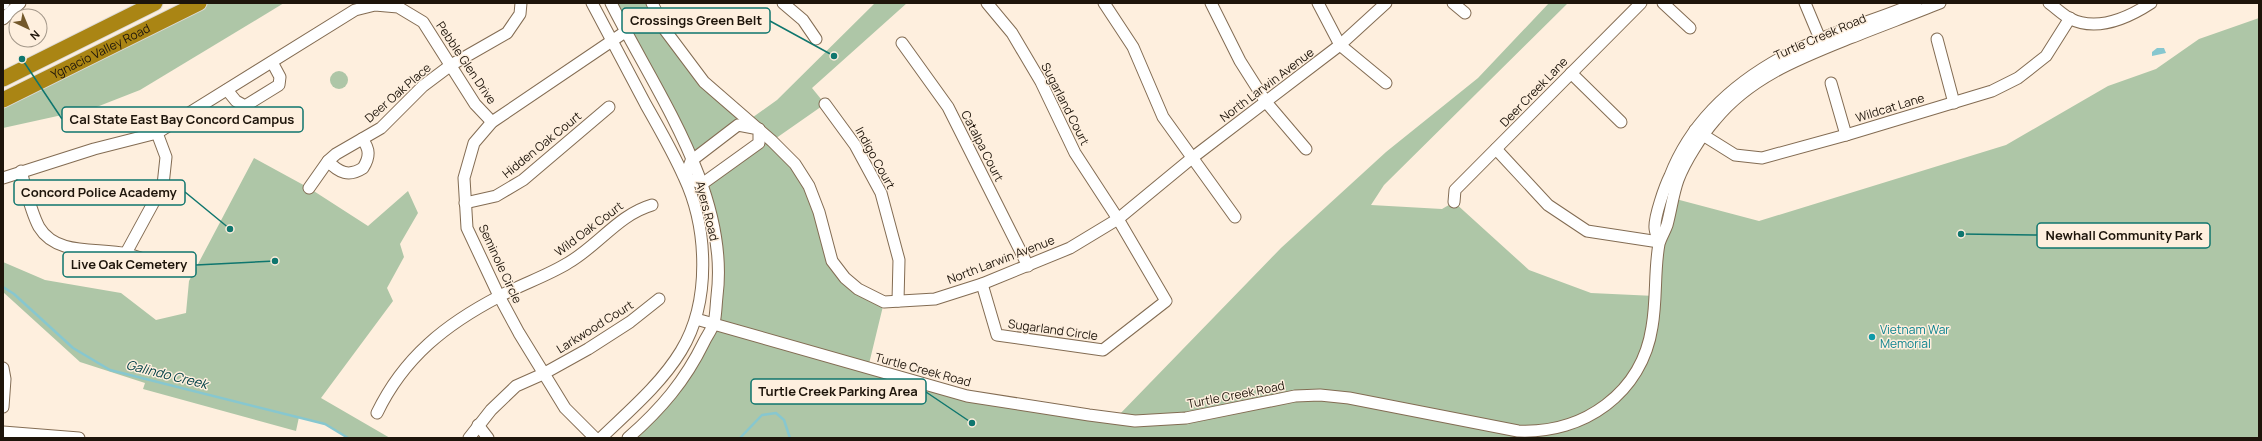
<svg xmlns="http://www.w3.org/2000/svg" width="2262" height="441" viewBox="0 0 2262 441" font-family="Manrope,sans-serif">
<style>
.green{fill:#aec6a7}
.water{fill:#87c7cf}
.lines{fill:none;stroke-linecap:round;stroke-linejoin:round}
.stream{stroke:#87c7cf;stroke-width:2.5}
.minor-casing{stroke:#836c53;stroke-width:13}
.highway-casing{stroke:#dbdad8;stroke-width:17}
.minor{stroke:#fff;stroke-width:11}
.highway{stroke:#aa8514;stroke-width:15}
.culture-dot{fill:#0f9aa8;stroke:#feefde;stroke-width:1.5}
.labels{text-anchor:middle;stroke-width:3;stroke-linejoin:round;paint-order:stroke}
.street-label{font-size:12px;fill:#1e150b;stroke:#feefde}
.culture-label{font-size:12px;fill:#0d838f;stroke:#feefde;text-anchor:start}
.water-label{font-size:13px;font-style:italic;fill:#044248;stroke:#feefde}
.leader{fill:none;stroke:#0f766e;stroke-width:1.5}
.callout-dot{fill:#0f766e;stroke:#feefde;stroke-width:1.5}
.callout{fill:#feefde;stroke:#0f766e;stroke-width:1.5}
.callout-label{font-size:13px;text-anchor:middle;font-weight:bold;fill:#1e150b}
</style>
<rect width="100%" height="100%" fill="#feefde"/>
<g class="green">
<path d="M199 3H284L140 90 94 108 3 128V100Z"/>
<path d="M611 3H652L704 82 749 120 777 100 875 3H907L812 88 825 104 772 141 795 164 825 241 845 278 884 302 868 368 916 383 1116 418 1281 248 1386 152 1478 78 1549 3H1568L1384 185 1371 205 1442 209 1454 202 1529 270 1591 293 1655 296 1672 198 1759 221 2006 145 2108 86 2156 69 2199 39 2259 18V438H628L659 409 714 323 719 281 702 184 759 143V130L738 125 691 161Z"/>
<circle cx="339" cy="80" r="9"/>
<path d="M254 158 309 188 368 226 408 191 418 213 400 244 404 257 387 288 393 301 321 398 390 438H348L325 424 299 417 296 431 143 389 145 383 80 362 3 292V262L45 280 121 293 156 320 186 313 189 281Z"/>
</g>
<path class="water" d="M2157 48H2164L2166 53 2152 56V52Z"/>
<g class="lines">
<g class="stream">
<path d="M3 287 14 294 73 348 110 370 325 424 348 438"/>
<path d="M740 438 762 415 776 413 784 420 790 438"/>
</g>
<g class="minor-casing">
<g id="minor">
<path d="M592 3C610 37 628 71 646 105 659 128 673 152 684 177 708 228 711 302 681 351 661 384 629 411 601 438"/>
<path d="M611 3C655 91 730 193 717 296 716 305 716 315 714 323 712 329 707 336 704 342 685 381 661 409 628 438"/>
<path d="M652 3 665 30 704 82 772 141 795 164 809 186 819 212 832 261 845 278 858 289 884 302 935 299 982 284 1070 248 1118 219 1192 158 1340 45 1386 3"/>
<path d="M783 3 803 20 816 39"/>
<path d="M1104 3 1133 47 1163 117 1235 217"/>
<path d="M1211 3 1240 61 1266 102 1306 149"/>
<path d="M1318 3 1340 45 1386 83"/>
<path d="M1453 3 1465 13"/>
<path d="M1663 3 1690 28"/>
<path d="M1805 3 1823 46"/>
<path d="M2049 3C2056 8 2062 14 2069 18 2097 33 2128 18 2151 3"/>
<path d="M3 4 4 3"/>
<path d="M3 19 20 3"/>
<path d="M1937 39 1954 103"/>
<path d="M902 43 948 107 1028 266"/>
<path d="M1571 73 1621 122"/>
<path d="M1831 83 1846 135"/>
<path d="M227 90 236 101 245 106 279 85 280 77 272 62"/>
<path d="M825 104 855 145 881 193 899 260 898 301"/>
<path d="M738 125 759 129V143L702 184 685 177 691 161Z"/>
<path d="M1695 130 1735 155 1762 158 1846 135 1992 91 2018 78 2046 56 2070 18"/>
<path d="M1496 149 1548 205 1587 231 1659 242"/>
<path d="M328 161C339 173 349 177 363 168 370 157 370 149 362 139"/>
<path d="M21 171C26 189 30 210 39 227 57 257 99 247 127 254 140 257 152 262 165 267"/>
<path d="M3 178 94 149 157 133 355 10 375 5 398 7 423 22 475 104 492 122"/>
<path d="M309 188 328 161 336 154 381 128 423 86 451 65 507 33 520 14 521 3"/>
<path d="M1454 202 1455 190 1641 3"/>
<path d="M465 203 496 196 523 180 609 107"/>
<path d="M1659 242C1658 238 1655 232 1655 228 1654 217 1665 186 1670 176 1696 109 1756 66 1820 39 1851 26 1885 17 1916 3"/>
<path d="M126 253 163 185 166 157 157 133"/>
<path d="M982 284 997 335 1103 350 1166 301 1118 219 1075 153 1041 82 1012 33 987 3"/>
<path d="M696 319 967 396 1089 415 1135 421 1186 418 1295 396 1320 395 1349 398 1518 431C1584 434 1642 393 1652 327 1657 299 1654 271 1659 244 1661 237 1665 231 1667 225 1671 210 1673 194 1678 180 1685 161 1702 135 1715 120 1750 77 1800 58 1850 38 1880 26 1910 15 1940 3"/>
<path d="M3 368 5 379 3 407"/>
<path d="M377 413C404 357 446 324 500 296 522 284 547 276 568 263 599 245 618 215 652 205"/>
<path d="M478 425 488 438"/>
<path d="M3 432 79 438"/>
<path d="M469 438 491 410 516 386 543 374 588 349 630 322 659 299"/>
<path d="M595 438 565 408 519 333 499 296 467 228 464 178 474 143 492 122 625 32"/>
</g>
</g>
<g class="highway-casing">
<g id="highway">
<path d="M3 79 155 3"/>
<path id="s1" d="M3 100 199 3"/>
</g>
</g>
<use href="#minor" class="minor"/>
<use href="#highway" class="highway"/>
</g>
<circle class="culture-dot" cx="1872" cy="337" r="4"/>
<g class="labels">
<g class="street-label">
<text transform="translate(1820 37) rotate(-23)" y="4">Turtle Creek Road</text>
<text dy="4" stroke="none"><textPath href="#s1" startOffset="109">Ygnacio Valley Road</textPath></text>
<text transform="translate(466 63) rotate(56)" y="4">Pebble Glen Drive</text>
<text transform="translate(1267 85) rotate(-37)" y="4">North Larwin Avenue</text>
<text transform="translate(1534 92) rotate(-46)" y="4">Deer Creek Lane</text>
<text transform="translate(398 93) rotate(-41)" y="4">Deer Oak Place</text>
<text transform="translate(1065 104) rotate(63)" y="4">Sugarland Court</text>
<text transform="translate(1890 108) rotate(-17)" y="4">Wildcat Lane</text>
<text transform="translate(542 145) rotate(-39)" y="4">Hidden Oak Court</text>
<text transform="translate(982 146) rotate(63)" y="4">Catalpa Court</text>
<text transform="translate(875 158) rotate(61)" y="4">Indigo Court</text>
<text transform="translate(707 211) rotate(76)" y="4">Ayers Road</text>
<text transform="translate(589 229) rotate(-37)" y="4">Wild Oak Court</text>
<text transform="translate(1001 260) rotate(-21)" y="4">North Larwin Avenue</text>
<text transform="translate(500 264) rotate(65)" y="4">Seminole Circle</text>
<text transform="translate(595 327) rotate(-32)" y="4">Larkwood Court</text>
<text transform="translate(1053 330) rotate(8)" y="4">Sugarland Circle</text>
<text transform="translate(923 370) rotate(15)" y="4">Turtle Creek Road</text>
<text transform="translate(1236 395) rotate(-11)" y="4">Turtle Creek Road</text>
</g>
<g class="culture-label">
<text x="1880" y="334">Vietnam War<tspan x="1880" dy="14">Memorial</tspan></text>
</g>
<g class="water-label">
<text transform="translate(167 374) rotate(14)" y="5">Galindo Creek</text>
</g>
</g>
<path class="leader" d="M834 56L770 21M22 59L62 119M230 229L185 192M1961 234L2037 235M275 261L196 265M972 423L926 392"/>
<g class="callout-dot">
<circle cx="834" cy="56" r="4"/>
<circle cx="22" cy="59" r="4"/>
<circle cx="230" cy="229" r="4"/>
<circle cx="1961" cy="234" r="4"/>
<circle cx="275" cy="261" r="4"/>
<circle cx="972" cy="423" r="4"/>
</g>
<g class="callout">
<rect x="622" y="8" width="148" height="25" rx="4"/>
<rect x="62" y="107" width="241" height="25" rx="4"/>
<rect x="14" y="180" width="171" height="25" rx="4"/>
<rect x="2037" y="223" width="173" height="25" rx="4"/>
<rect x="63" y="252" width="133" height="25" rx="4"/>
<rect x="751" y="379" width="175" height="25" rx="4"/>
</g>
<g class="callout-label">
<text x="696" y="25">Crossings Green Belt</text>
<text x="182" y="124">Cal State East Bay Concord Campus</text>
<text x="99" y="197">Concord Police Academy</text>
<text x="2124" y="240">Newhall Community Park</text>
<text x="129" y="269">Live Oak Cemetery</text>
<text x="838" y="396">Turtle Creek Parking Area</text>
</g>
<rect width="2262" height="441" fill="none" stroke="#1e150b" stroke-width="8"/>
<g transform="translate(28 28) rotate(136)"><circle r="19" fill="#feefde" stroke="#a4988a"/>
<path d="M0-3L7 15L0 10L-7 15Z" fill="#73582a"/>
<text y="-6" font-size="11" font-weight="bold" text-anchor="middle" fill="#1e150b">N</text>
</g>
</svg>
